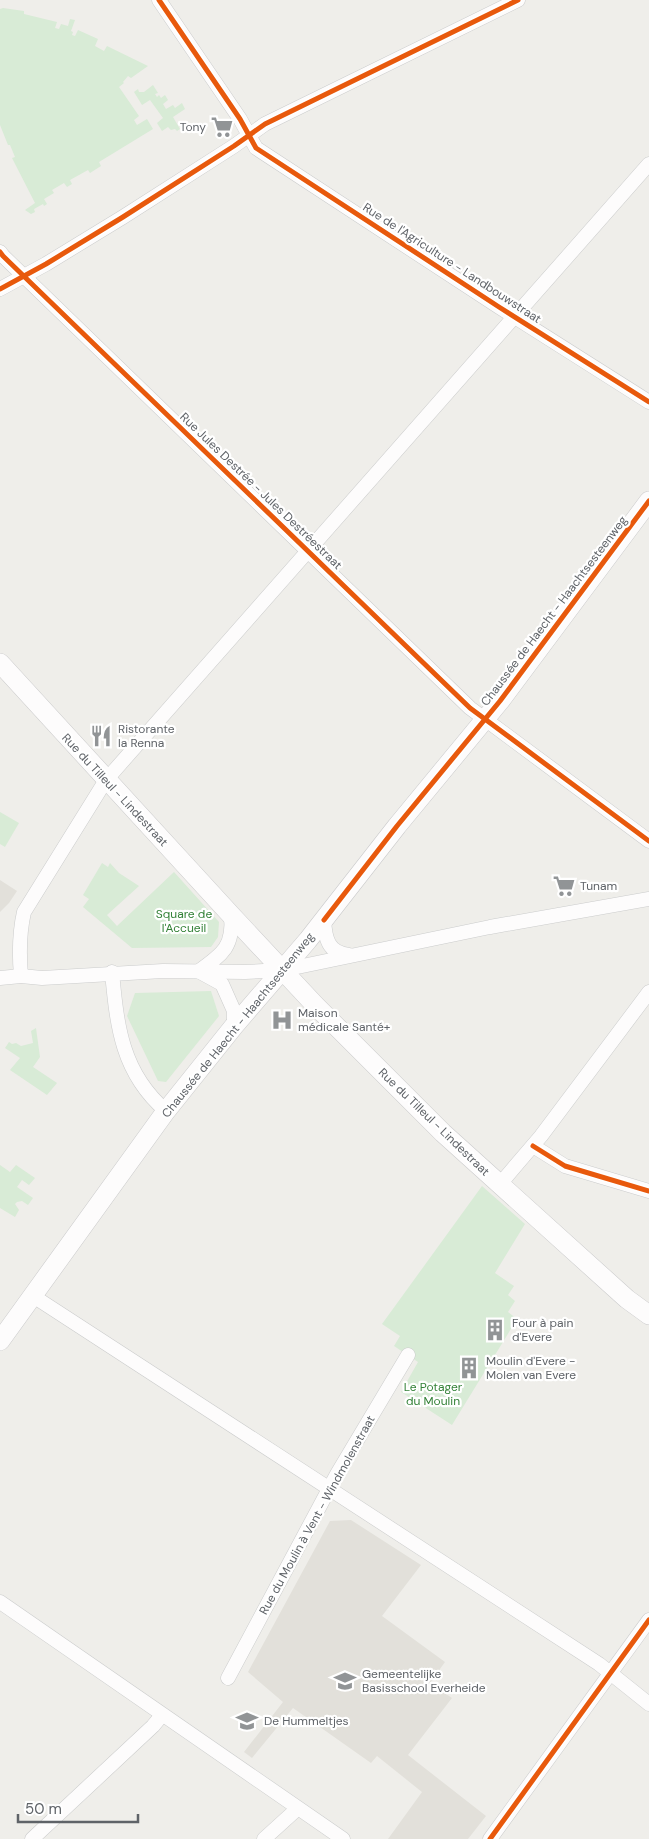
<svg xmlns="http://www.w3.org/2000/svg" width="649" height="1839" viewBox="0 0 649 1839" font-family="'DM Sans',sans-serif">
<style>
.education{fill:#e2e0da}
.green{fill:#d8ebd6}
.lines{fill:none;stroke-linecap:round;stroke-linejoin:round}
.street-casing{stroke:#cbcccc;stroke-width:15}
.secondary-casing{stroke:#cacacb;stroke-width:20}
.street{stroke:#fdfcfc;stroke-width:14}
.secondary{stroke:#fdfcfc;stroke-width:19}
.cycleway-casing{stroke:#fff;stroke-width:8}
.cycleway{stroke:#e8590c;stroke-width:5}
.labels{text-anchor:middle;stroke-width:4.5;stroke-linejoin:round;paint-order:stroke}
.poi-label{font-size:12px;fill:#5f6368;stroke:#fff;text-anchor:start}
.street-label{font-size:12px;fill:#5f6368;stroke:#fff}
.park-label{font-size:12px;fill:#348238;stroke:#fff}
</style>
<rect width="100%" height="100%" fill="#efeeea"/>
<g class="education">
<path d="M0 880 17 891 9 903 0 912Z"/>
<path d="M351 1520 421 1565 382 1616 445 1662 430 1683 452 1698 408 1755 486 1816 468 1839H388L422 1792 377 1756 371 1763 293 1708 252 1758 244 1752 283 1702 248 1672 330 1521Z"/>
</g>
<g class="green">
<path d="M3 8 24 11V14L57 22 55 28 59 29 61 24 68 26 70 19 75 20 71 31 73 32 72 35 75 36 78 30 98 39 95 46 104 51 107 46 148 66 131 78 128 76 123 82 124 83 119 87 139 116 134 120 137 125 147 119 153 129 99 162 101 166 90 173 88 170 70 180 72 184 67 187 64 183 52 190 54 193 44 199 47 204 44 206 43 204 34 209 35 212 31 214 25 210 35 203 12 158 15 157 10 145H8L0 125V9Z"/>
<path d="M153 85 158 93 155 94 157 97 159 95 161 98 165 95 168 100 163 104 166 109 173 105 175 108 182 103 185 109 173 117 180 129 177 131 175 129 171 130 168 127 162 131 157 123 163 118 150 100 142 105 134 92 138 89 139 92H144Z"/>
<path d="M0 812 19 823 5 847 0 844Z"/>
<path d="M102 863 108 867 110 863 119 873 139 886 107 915 117 926 174 872 219 922 218 937 211 947 132 948 83 907 89 899 83 895Z"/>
<path d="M211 991 219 1016 166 1082 158 1081 127 1016 135 993Z"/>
<path d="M36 1028 40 1057 33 1067 57 1083 47 1095 10 1070 20 1058 5 1048 9 1042 12 1044 16 1043 21 1046 33 1043 31 1031Z"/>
<path d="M0 1165 10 1172 16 1165 35 1178 29 1185 22 1180 17 1187 33 1198 28 1205 22 1201 17 1202 15 1204 19 1210 15 1217 0 1208Z"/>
<path d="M482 1186 525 1224 495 1273 514 1286 508 1295 515 1301 508 1312 517 1319 452 1425 401 1392 418 1362 394 1346 400 1336 382 1324Z"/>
</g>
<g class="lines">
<g class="street-casing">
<g id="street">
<path d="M159 0 240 119 256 148 499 307 649 402"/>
<path d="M0 252 3 256 470 708 649 841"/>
<path d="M0 289 46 264 123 217 234 146 265 124 518 0"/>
<path d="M324 920C325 938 328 953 349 955"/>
<path d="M199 971C223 954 234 946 231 915"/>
<path d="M112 972C117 1027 122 1073 166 1111"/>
<path d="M200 972 222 984 234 1011V1026"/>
<path d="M21 976C19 953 19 934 24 912L106 780 649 164"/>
<path d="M0 978 21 976 42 978 163 971 245 972 283 970 490 927 649 899"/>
<path d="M533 1146 565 1166 649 1191"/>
<path d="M500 1184 541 1136 649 992"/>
<path d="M33 1296 599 1664 649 1704"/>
<path d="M0 1602 343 1839"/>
<path d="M228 1678 337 1474 408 1355"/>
<path d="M32 1839 153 1726 162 1715"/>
<path d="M264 1839 297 1809"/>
<path d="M490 1839 649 1620"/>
</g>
</g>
<g class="secondary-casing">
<g id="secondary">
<path d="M0 663 231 915 315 1005 443 1133 627 1299 649 1315"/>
<path d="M0 1341 166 1111 234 1026 308 940 397 826 500 701 649 501"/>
</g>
</g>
<use href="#street" class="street"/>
<use href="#secondary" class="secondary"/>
<g class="cycleway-casing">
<g id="cycleway">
<path d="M159 0 240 119 256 148 499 307 649 402"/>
<path d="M0 252 3 256 470 708 649 841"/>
<path d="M0 289 46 264 123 217 234 146 265 124 518 0"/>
<path d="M324 920 397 826 500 701 649 501"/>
<path d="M533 1146 565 1166 649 1191"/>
<path d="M490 1839 649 1620"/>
</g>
</g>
<use href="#cycleway" class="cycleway"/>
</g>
<defs>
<g id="supermarket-bare" transform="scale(1.725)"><path d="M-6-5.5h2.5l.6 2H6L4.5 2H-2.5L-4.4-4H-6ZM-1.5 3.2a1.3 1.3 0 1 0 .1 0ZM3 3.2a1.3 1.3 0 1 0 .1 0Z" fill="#919496" stroke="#fff" stroke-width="2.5" paint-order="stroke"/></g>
<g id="restaurant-bare" transform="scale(1.725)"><path d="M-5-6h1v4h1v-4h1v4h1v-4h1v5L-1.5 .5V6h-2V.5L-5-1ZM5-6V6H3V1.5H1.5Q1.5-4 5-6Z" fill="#919496" stroke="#fff" stroke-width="2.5" paint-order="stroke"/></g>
<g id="hospital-bare" transform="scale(1.725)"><path d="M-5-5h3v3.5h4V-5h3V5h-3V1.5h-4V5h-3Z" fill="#919496" stroke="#fff" stroke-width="2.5" paint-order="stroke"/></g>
<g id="building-bare" transform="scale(1.725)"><path d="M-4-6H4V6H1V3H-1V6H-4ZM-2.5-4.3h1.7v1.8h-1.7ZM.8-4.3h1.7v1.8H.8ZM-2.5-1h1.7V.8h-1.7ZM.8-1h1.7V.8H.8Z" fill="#919496" stroke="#fff" stroke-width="2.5" paint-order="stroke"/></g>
<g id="school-bare" transform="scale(1.725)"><path d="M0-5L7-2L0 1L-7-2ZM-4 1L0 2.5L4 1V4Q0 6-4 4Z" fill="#919496" stroke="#fff" stroke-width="2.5" paint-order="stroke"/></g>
</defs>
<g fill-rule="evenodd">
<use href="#supermarket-bare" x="222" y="127"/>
<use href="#restaurant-bare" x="101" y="736"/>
<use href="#supermarket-bare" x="564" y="886"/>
<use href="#hospital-bare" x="282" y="1020"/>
<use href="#building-bare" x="495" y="1330"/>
<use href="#building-bare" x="469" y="1368"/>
<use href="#school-bare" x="345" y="1681"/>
<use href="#school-bare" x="247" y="1721"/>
</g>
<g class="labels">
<g class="poi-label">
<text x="206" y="131" text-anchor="end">Tony</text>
<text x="118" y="733">Ristorante<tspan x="118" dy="14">la Renna</tspan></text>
<text x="580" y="890">Tunam</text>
<text x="298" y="1017">Maison<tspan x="298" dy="14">médicale Santé+</tspan></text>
<text x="512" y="1327">Four à pain<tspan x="512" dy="14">d'Evere</tspan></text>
<text x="486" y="1365">Moulin d'Evere -<tspan x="486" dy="14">Molen van Evere</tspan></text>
<text x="362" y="1678">Gemeentelijke<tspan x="362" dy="14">Basisschool Everheide</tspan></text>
<text x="264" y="1725">De Hummeltjes</text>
</g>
<g class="street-label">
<text transform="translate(452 263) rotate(33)" y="4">Rue de l'Agriculture - Landbouwstraat</text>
<text transform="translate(261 491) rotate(44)" y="4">Rue Jules Destrée - Jules Destréestraat</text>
<text transform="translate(554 611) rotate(-53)" y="4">Chaussée de Haecht - Haachtsesteenweg</text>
<text transform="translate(115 790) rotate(47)" y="4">Rue du Tilleul - Lindestraat</text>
<text transform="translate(238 1025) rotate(-51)" y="4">Chaussée de Haecht - Haachtsesteenweg</text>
<text transform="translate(434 1122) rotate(44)" y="4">Rue du Tilleul - Lindestraat</text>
<text transform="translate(317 1515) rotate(-61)" y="4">Rue du Moulin à Vent - Windmolenstraat</text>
</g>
<g class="park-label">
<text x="184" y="918">Square de<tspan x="184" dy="14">l'Accueil</tspan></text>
<text x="433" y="1391">Le Potager<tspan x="433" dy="14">du Moulin</tspan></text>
</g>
</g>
<path d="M18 1814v8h120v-8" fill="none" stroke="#5f6368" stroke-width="2.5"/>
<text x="25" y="1814" font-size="15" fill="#5f6368" stroke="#ffffff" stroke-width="4" paint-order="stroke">50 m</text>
</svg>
